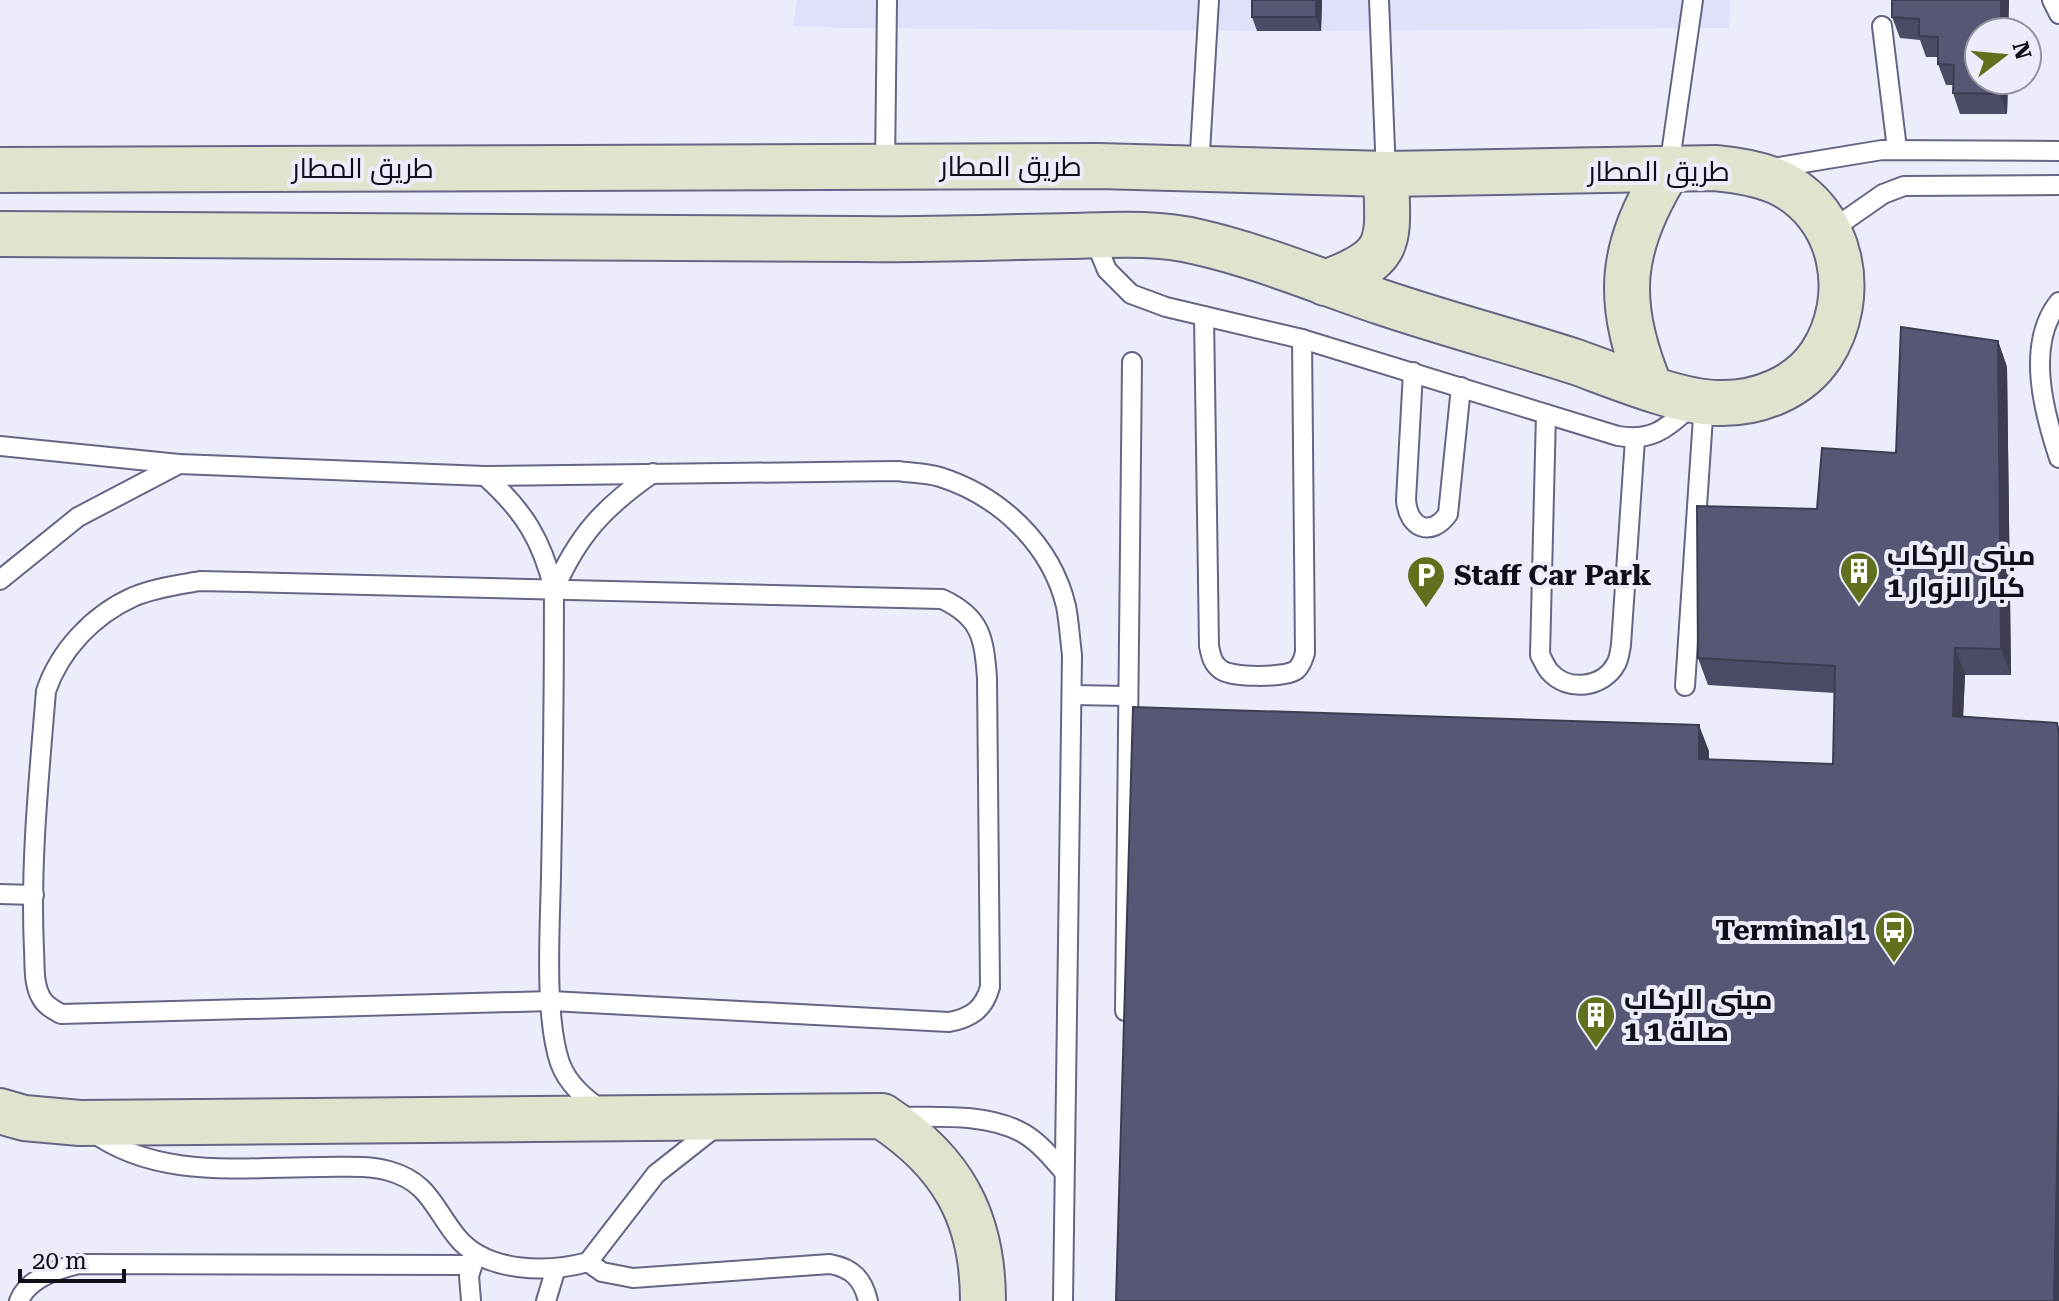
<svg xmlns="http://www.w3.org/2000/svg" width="2059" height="1301" viewBox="0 0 2059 1301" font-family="'Roboto Serif',Cairo,serif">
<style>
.built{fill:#dfe1fa}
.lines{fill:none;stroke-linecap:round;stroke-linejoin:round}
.lane-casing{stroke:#646684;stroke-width:22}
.secondary-casing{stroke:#646684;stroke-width:48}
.lane{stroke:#fff;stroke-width:18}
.secondary{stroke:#dfe4cf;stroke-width:44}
.wall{fill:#4a4b64}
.shaded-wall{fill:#3c3d51}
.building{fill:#565774;stroke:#3c3d51;stroke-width:2}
.labels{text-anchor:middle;stroke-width:8;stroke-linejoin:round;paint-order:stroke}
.street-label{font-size:28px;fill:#0f0f1a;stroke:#ecedfb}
.poi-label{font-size:28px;font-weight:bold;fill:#0f0f1a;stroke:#ecedfb;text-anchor:start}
</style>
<rect width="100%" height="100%" fill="#ecedfb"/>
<g class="built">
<path d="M797 0H1257V31L840 28 793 26Z"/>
<path d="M1322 0H1730L1729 28 1321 31Z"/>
</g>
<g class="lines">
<g class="lane-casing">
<g id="lane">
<path d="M1379 0 1386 174"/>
<path d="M2052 0 2059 14"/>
<path d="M1882 26 1897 149"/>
<path d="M885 166 887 0"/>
<path d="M1669 168 1693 0"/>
<path d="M1199 169 1209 0"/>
<path d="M1767 169 1882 150 2059 151"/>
<path d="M1830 231 1883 194 1904 186 2059 185"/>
<path d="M1093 236 1107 270 1131 294 1166 307 1302 339 1618 436C1654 442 1667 427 1693 405"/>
<path d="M2059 302C2025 344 2044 413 2059 458"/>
<path d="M1204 316 1209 646C1211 655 1212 663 1220 669 1230 678 1285 678 1296 670 1302 665 1303 659 1305 653L1302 339"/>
<path d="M1413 372 1406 500C1408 528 1431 538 1448 514L1461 387"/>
<path d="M1546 414 1540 655C1543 660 1546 668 1550 672 1568 692 1603 688 1616 664 1619 659 1620 651 1621 645L1635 439"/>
<path d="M0 446 179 464 485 476 897 471C911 473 927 473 940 477 1000 496 1051 544 1066 606 1069 622 1070 639 1072 655L1063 1301"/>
<path d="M485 476C524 511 542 540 554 590 554 685 553 780 551 876 550 927 544 1016 560 1063 568 1085 586 1099 604 1112"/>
<path d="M0 580 78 517 179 464"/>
<path d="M200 581 942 599C981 617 984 638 987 678L990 987C984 1009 971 1018 949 1022L551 1001 61 1014C54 1010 46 1006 42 999 33 985 35 966 34 950 30 864 39 777 46 691 60 650 93 615 133 597 154 588 178 585 200 581Z"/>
<path d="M554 590C578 535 604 507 653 473"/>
<path d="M1685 686 1704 402"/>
<path d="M1072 695 1128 696"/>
<path d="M0 894 34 895"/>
<path d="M1125 1011 1132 362"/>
<path d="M897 1117C937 1117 987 1113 1023 1133 1040 1143 1052 1158 1064 1172"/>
<path d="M91 1131C157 1180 244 1167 322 1167 344 1167 368 1165 389 1171 429 1182 434 1209 457 1237 486 1273 548 1273 588 1262L656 1174 717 1126"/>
<path d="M588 1262 602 1272 633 1278 830 1264C852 1268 863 1279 868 1301"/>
<path d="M19 1301C28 1278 57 1269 79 1264L472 1265"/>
<path d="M471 1301 469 1276 475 1257"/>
<path d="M546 1301 556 1268"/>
</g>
</g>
<g class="secondary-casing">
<g id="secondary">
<path d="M0 170 1098 166 1386 174 1715 168C1737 170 1757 173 1778 182 1844 213 1859 297 1821 355 1799 388 1758 404 1719 403 1679 403 1615 376 1576 362 1511 341 1446 324 1381 302 1321 282 1260 256 1198 242 1157 232 1113 235 1070 236 999 237 928 240 856 239 571 237 285 236 0 234"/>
<path d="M1325 283C1395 257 1388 243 1386 174"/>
<path d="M1650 387C1614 301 1620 246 1669 168"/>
<path d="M0 1111 24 1118 80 1123 882 1116C952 1162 983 1217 983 1301"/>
</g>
</g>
<use href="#lane" class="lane"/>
<use href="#secondary" class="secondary"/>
</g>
<g class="wall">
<path d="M1322 0 1321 31H1257L1252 17Z"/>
<path d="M2009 0 2008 32H1979L2008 80 2007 114H1960L1953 93V85H1946L1938 64V57H1926L1920 40 1900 38 1892 17Z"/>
<path d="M1998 341 2007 367 2011 675H1965L1963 716 2057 723 2059 729V1301H1116L1709 751V760L1833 764 1835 693 1708 685 1698 658 1817 509 1896 453Z"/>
</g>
<g class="shaded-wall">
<path d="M1316 0H1322L1321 31 1316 17Z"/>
<path d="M2001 0H2009L2008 32H2001Z"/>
<path d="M2000 80H2008L2007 114 2000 94Z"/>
<path d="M1998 341 2007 367 2011 675 2001 649Z"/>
<path d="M1955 648 1965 675 1962 742 1953 716Z"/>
<path d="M1699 725 1709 751 1708 786 1699 759Z"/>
<path d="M2059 1081V1301H2054Z"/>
</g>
<g class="building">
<rect x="1252" y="0" width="64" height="17"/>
<path d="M1892 0H2001V32H1979V80H2000V94L1953 93 1954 65 1938 64V37L1919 36V19L1892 17Z"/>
<path d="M1901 327 1998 341 2001 649 1955 648 1953 716 2057 723 2059 734V1081L2054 1301H1116L1133 707 1699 725V759L1833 764 1835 666 1698 658 1697 506 1817 509 1822 448 1896 453Z"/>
</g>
<defs>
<g id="building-pin" transform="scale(2)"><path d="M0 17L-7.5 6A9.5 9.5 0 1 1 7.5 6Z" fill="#60701c" stroke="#ecedfb"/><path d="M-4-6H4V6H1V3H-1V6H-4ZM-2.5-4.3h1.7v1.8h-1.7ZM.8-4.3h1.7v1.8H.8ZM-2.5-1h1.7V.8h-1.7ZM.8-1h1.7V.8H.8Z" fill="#fff"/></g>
<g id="parking-pin" transform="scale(2)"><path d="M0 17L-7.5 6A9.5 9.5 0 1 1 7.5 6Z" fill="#60701c" stroke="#ecedfb"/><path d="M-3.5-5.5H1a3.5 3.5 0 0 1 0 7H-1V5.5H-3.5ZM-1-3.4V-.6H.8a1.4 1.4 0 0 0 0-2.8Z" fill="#fff"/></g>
<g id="bus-pin" transform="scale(2)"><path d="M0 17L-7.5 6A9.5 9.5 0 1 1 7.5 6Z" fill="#60701c" stroke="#ecedfb"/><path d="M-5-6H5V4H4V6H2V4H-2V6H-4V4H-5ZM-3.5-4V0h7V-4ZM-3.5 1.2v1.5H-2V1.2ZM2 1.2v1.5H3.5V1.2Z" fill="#fff"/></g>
</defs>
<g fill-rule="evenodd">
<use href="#building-pin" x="1859" y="571"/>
<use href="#parking-pin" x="1426" y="575"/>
<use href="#bus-pin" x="1894" y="930"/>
<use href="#building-pin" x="1596" y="1015"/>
</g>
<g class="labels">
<g class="street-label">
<text x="1011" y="176">طريق المطار</text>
<text x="363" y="178">طريق المطار</text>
<text x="1659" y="181">طريق المطار</text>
</g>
<g class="poi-label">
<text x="1887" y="565">مبنى الركاب<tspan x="1887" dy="32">1 كبار الزوار</tspan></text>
<text x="1454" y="585">Staff Car Park</text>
<text x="1866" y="940" text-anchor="end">Terminal 1</text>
<text x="1624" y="1009">مبنى الركاب<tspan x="1624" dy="32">1 صالة 1</tspan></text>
</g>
</g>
<g transform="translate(2003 56) rotate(74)"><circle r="38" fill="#ecedfb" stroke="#9494a1" stroke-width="2"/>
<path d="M0-6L14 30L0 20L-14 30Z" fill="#60701c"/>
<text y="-12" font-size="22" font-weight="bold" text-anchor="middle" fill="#0f0f1a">N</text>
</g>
<path d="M20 1269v12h104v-12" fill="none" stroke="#0f0f1a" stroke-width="4"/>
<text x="32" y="1269" font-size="24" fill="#0f0f1a" stroke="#ecedfb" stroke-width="6" paint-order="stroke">20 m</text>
</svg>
